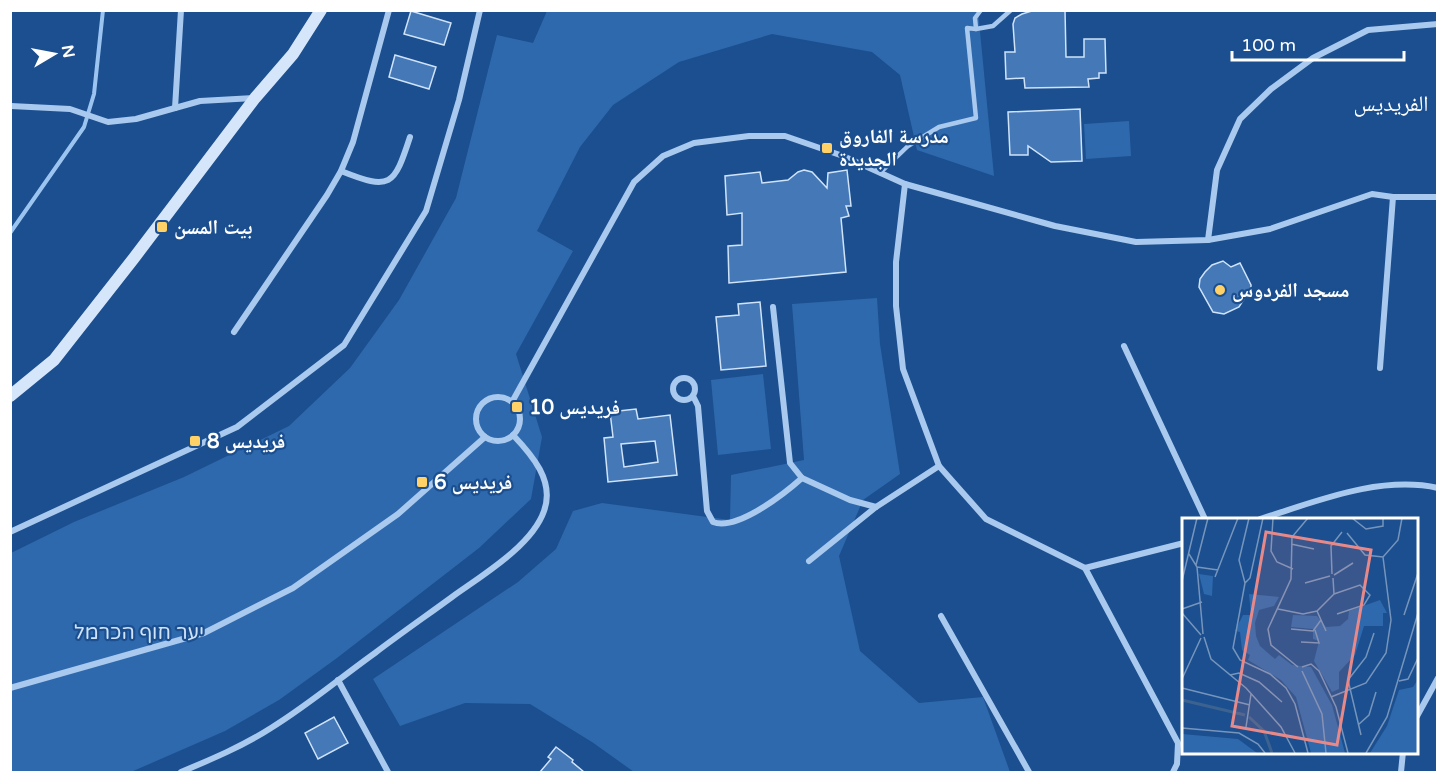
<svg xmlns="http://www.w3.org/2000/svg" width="1448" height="783" viewBox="0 0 1448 783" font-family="'Varela Round','Noto Naskh Arabic','Noto Sans Hebrew',sans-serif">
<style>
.green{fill:#2e69ad}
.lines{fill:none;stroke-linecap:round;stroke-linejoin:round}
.stream{stroke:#9cc4f0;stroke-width:4}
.building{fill:#4478b7;stroke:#cfe3fa;stroke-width:1.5;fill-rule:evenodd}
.lane{stroke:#a9c9ee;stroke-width:4.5}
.street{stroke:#a9c9ee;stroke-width:6}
.secondary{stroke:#d6e6fa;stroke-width:12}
.poi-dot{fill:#ffd166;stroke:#1b4f8f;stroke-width:2}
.labels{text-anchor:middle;stroke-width:4.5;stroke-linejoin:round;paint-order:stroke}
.poi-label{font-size:20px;font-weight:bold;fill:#fff;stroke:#1b4f8f;text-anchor:start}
.park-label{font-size:20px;fill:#cfe3fa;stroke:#1b4f8f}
.quarter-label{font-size:22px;fill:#fff;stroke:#1b4f8f}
.inset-river{fill:none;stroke:#3c6290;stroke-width:3}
.inset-road{fill:none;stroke:#7695bc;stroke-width:1.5}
.view{fill:#e88989;fill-opacity:0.15;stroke:#e88989;stroke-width:3}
.inset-edge{fill:none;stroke:#fff;stroke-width:3}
</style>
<rect width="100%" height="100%" fill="#1b4f8f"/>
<g class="green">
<path d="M547 11H978L994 176 917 150 900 75 872 52 772 34 679 62 613 105 580 147 537 231 573 251 516 354 542 437 531 499 479 548 337 658 279 700 225 731 131 772H11V553L74 522 184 477 289 426 350 368 399 300 456 198 497 35 533 43Z"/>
<path d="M1129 121 1131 156 1086 159 1084 124Z"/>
<path d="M877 298 880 344 900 474 863 500 839 556 860 651 919 703 983 697 1010 772H634L592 742 530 704 465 703 400 726 373 679 518 582 556 549 573 511 602 503 730 520 731 475 804 460 792 304Z"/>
<path d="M763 374 771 449 718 455 711 380Z"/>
</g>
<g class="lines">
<path class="stream" d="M10 233 84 127 94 94 103 10"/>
</g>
<g class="building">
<path d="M1035 10H1065L1066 57H1084V39H1105L1106 73H1099V78L1088 79 1089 87 1025 88 1024 78 1006 79 1005 52H1015L1013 24 1015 18 1022 14Z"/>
<path d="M411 11 451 23 444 45 404 34Z"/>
<path d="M395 55 436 67 429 89 389 77Z"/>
<path d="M1080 109 1082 161 1051 162 1028 146V155H1010L1008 112Z"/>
<path d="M804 170 812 172 827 188 828 173 847 170 851 206H846L849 216 841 218 846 272 729 283 728 246 742 245V213L727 215 725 176 760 172 762 183 788 180 798 172Z"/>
<path d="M1223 261 1231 267 1240 263 1251 285V295L1246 296 1239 307 1224 314 1213 312 1199 287 1200 279 1205 272 1212 265Z"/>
<path d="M760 302 766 366 721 370 716 317 739 315 738 304Z"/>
<path d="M636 409 638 419 670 415 677 475 608 482 604 438 613 437 610 412ZM655 441 658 462 624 467 621 444Z"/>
<path d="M334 717 348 743 318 759 305 733Z"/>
<path d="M556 747 573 760 572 762 584 772H540L551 759 548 757Z"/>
</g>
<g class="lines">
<g class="lane">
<path d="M981 10 975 18 976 29 993 26 1011 10"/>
<path d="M880 173 908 146 939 127 976 118 967 28 976 29"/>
</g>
<g class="street">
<path d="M11 106 70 109 108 122 136 119 200 101 254 98"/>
<path d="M175 108 181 10"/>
<path d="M341 171C391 191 394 186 410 137"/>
<path d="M905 184 896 262V306L903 369 939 466 986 519 1085 568 1184 543"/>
<path d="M1208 240 1217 170 1240 119 1271 89 1313 58 1368 30 1438 24"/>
<path d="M773 307 790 463 802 478 850 500 876 507"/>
<path d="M234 332 327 195 341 171 353 142 389 10"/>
<path d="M1124 346 1205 519"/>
<path d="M1380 368 1393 197"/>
<circle cx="684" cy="389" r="11"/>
<path d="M693 396 698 406 707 511 713 522C737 531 784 494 802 478"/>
<circle cx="498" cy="419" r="22"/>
<path d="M512 402 634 182 663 156 694 143 749 136H785L843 156 905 184 1055 226 1136 242 1208 240 1270 229 1372 194 1393 197H1438"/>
<path d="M1260 519C1315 502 1379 475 1438 488"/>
<path d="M10 532 237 427 344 345 426 211 459 100 480 10"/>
<path d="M809 561 876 507 939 466"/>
<path d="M1085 568 1178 743 1177 764 1173 772"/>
<path d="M941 616 1029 772"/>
<path d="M338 680 388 772"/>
<path d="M10 688 204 633 293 588 398 514 485 437"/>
<path d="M1416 718 1438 678"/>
<path d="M181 772C212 759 243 746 271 728 307 706 340 678 375 653 400 634 426 616 452 597 481 576 532 546 544 511 555 481 532 455 513 435"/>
<path d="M1401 772 1403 752"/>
</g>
<path class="secondary" d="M10 396 54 360 134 258 255 98 293 54 321 10"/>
</g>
<g class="poi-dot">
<rect x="821" y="142" width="12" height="12" rx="3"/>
<rect x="156" y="221" width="12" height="12" rx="3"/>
<circle cx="1220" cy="290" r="6"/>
<rect x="511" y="401" width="12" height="12" rx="3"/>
<rect x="189" y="435" width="12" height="12" rx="3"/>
<rect x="416" y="476" width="12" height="12" rx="3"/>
</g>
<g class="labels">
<g class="poi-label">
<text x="839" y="143">مدرسة الفاروق<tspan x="839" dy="23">الجديدة</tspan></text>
<text x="174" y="234">بيت المسن</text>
<text x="1232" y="297">مسجد الفردوس</text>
<text x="529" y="414">فريديس 10</text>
<text x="207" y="448">فريديس 8</text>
<text x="434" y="489">فريديس 6</text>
</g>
<g class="park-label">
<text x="139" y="639">יער חוף הכרמל</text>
</g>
<g class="quarter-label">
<text x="1391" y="111">الفريديس</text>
</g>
</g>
<g transform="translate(1182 518)">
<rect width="236" height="236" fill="#1b4f8f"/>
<path d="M17 56 31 58 30 78 22 76ZM67 76 97 79 92 88 77 92 73 105 74 118 78 128 93 141 97 137 110 147 129 149 150 187 163 235H129L114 179 99 162 66 142 68 137 60 132 58 114 53 113 61 97H69ZM198 82 205 95H201V108H182L173 137 157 154V171L150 174 132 143 137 123 131 121V111L109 109 111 97 135 98 144 109 158 108 166 101 167 93ZM235 163V235H188L205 208 217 172 231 169ZM0 216 56 221 75 235H0Z" fill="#2e69ad"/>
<path class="inset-river" d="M0 182 63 197M67 199 82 213 90 235"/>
<path class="inset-road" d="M67 0 57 42 63 65 68 60 81 0M91 0 89 33 95 44 111 51M170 0 184 11 201 8V0M165 15 183 37 201 39 216 22 220 0M109 26 132 31M7 36 15 49 21 116M14 47 26 0M15 49 36 52M150 56 149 28 160 14M152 57 171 45M33 59 56 0M0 63 15 0M63 65 51 130 58 142 88 156 104 170 113 186 126 235M123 65 148 58M152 76 178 67 188 77 182 87 155 96M0 91 20 84M96 91 121 96 135 93 152 76 151 60M135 93 144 113M0 95 19 117M222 97 236 55M109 111 131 113 139 102M22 119 29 141 64 170 99 209 113 235M119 124 137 125 133 112M116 149 89 127 86 111 109 61 110 19 126 0M120 149 129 146 137 153 154 189 166 235M120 153 140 196 144 235M48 157 57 155 77 164 100 184M0 161 19 120M217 163 226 161 236 140M0 170 68 187M149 179 184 165 204 135 209 102 201 39M176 207 187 197 194 174M64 209 69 176M0 210 57 215 76 226 83 235M179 217 166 162 184 139 192 115M184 235 205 199 236 95"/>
<path class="view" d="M84 14 189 32 155 227 50 208Z"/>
<rect width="236" height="236" class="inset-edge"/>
</g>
<rect width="1448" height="783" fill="none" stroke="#ffffff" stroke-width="24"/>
<g transform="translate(54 54) rotate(80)" stroke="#1b4f8f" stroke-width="4.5" paint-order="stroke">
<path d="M0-4.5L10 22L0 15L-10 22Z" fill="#ffffff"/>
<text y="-9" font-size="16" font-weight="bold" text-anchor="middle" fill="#ffffff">N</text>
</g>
<path d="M1232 51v9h172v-9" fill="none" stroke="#ffffff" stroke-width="3"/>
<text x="1241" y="51" font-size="18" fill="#ffffff" stroke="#1b4f8f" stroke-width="4.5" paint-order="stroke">100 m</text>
</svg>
